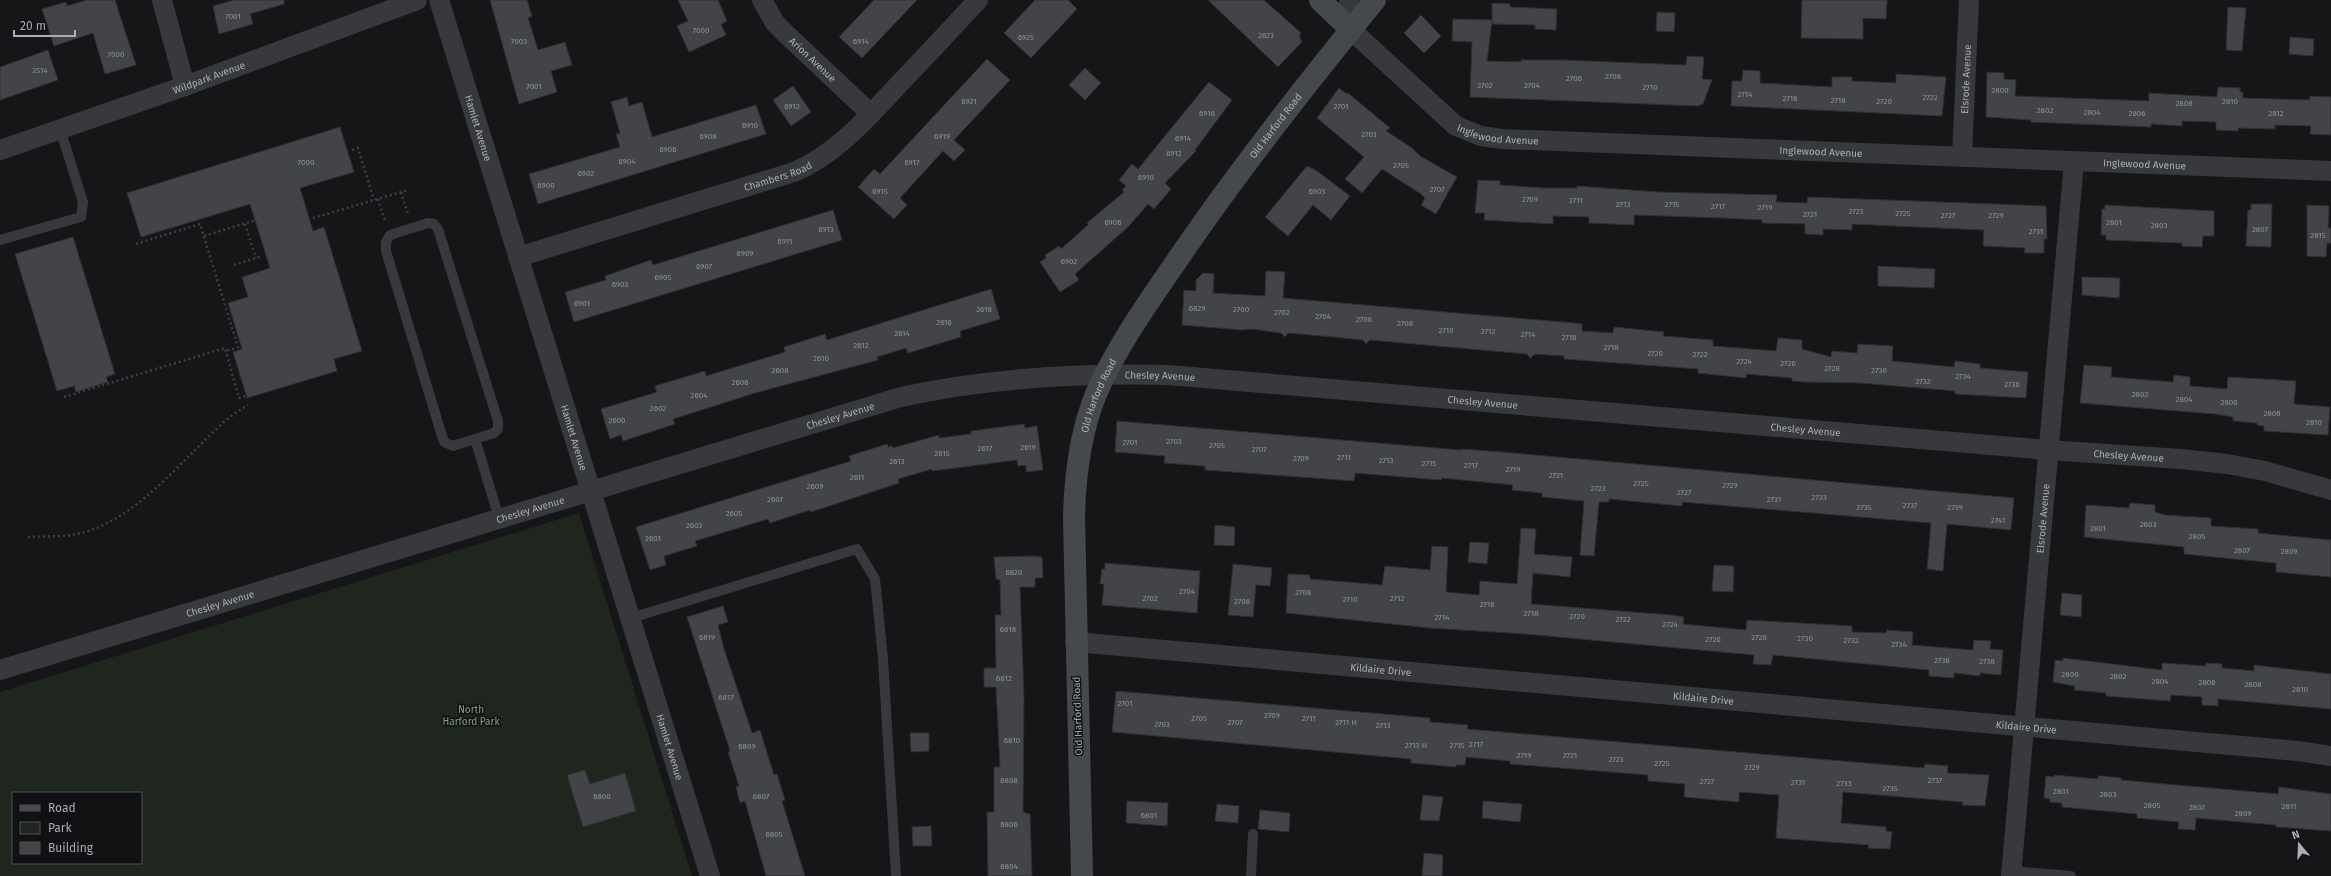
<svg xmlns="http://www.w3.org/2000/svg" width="2331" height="876" viewBox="0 0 2331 876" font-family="'Fira Sans',sans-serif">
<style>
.green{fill:#1e261e;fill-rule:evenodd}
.building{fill:#424448;stroke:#303034}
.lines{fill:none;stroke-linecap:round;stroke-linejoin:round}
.path{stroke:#3d4044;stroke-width:2.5;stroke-dasharray:2 3;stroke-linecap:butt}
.lane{stroke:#37393d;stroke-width:10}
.street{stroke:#37393d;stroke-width:20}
.secondary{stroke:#45484d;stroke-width:22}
.labels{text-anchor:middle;stroke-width:3;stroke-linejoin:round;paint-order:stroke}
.number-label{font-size:8px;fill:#8e949c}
.street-label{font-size:10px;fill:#a8afb8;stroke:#111113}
.park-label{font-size:10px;fill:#82a37f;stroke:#111113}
</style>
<rect width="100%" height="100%" fill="#161618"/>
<path class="green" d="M579 513 692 876H0V692ZM13 793H141V863H13Z"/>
<g class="building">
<path d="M87 0H115L136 65 105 74 93 33 54 46 42 9 66 2 67 6Z"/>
<path d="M234 0H284V4L250 14 253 24 219 34 213 6Z"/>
<path d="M490 0H527L532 16 528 18 538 50 565 42 572 65 551 71 557 92 519 104Z"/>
<path d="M678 0H718L727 21 721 24 726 35 689 52 677 26 688 21Z"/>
<path d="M874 0H917L862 58 839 37Z"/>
<path d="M1035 0H1068L1077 9 1031 58 1004 33Z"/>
<path d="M1208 0H1264L1301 33 1299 36 1302 42 1278 67Z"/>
<path d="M1802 0H1887L1886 19 1863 18V39L1801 38Z"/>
<path d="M1492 3 1510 4V7L1557 9 1556 30 1535 29V25L1492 24Z"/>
<path d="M2228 7 2246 8 2242 51 2226 50Z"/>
<path d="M1657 12 1675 13 1674 32 1656 31Z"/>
<path d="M1421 15 1441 36 1424 53 1404 33Z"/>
<path d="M1453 19 1492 20 1487 61 1521 62V60H1562L1686 65 1687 56 1704 57 1702 79 1712 80 1703 104 1698 106 1470 97 1472 42 1452 41Z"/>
<path d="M2290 37 2314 39 2313 56 2289 54Z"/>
<path d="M48 50 58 80 0 100V67Z"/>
<path d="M987 59 1010 80 954 140 965 150 954 161 943 151 900 198 907 205 894 219 858 187 874 169 880 174Z"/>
<path d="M1085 68 1101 83 1085 100 1069 85Z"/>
<path d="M1743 70 1760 71V83L1832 87V77H1852V81L1896 83V74L1946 77 1942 116 1731 106 1732 81H1742Z"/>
<path d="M1987 72 2004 73V79L2016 80 2015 96 2149 101V93L2217 97 2218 87 2240 88V92H2243V98L2310 100V96L2331 97V135L2310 134 2311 126 2275 125V129L2238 128V131L2216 130V122L2182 121V126L2151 124V127L2031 122V120L1986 117Z"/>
<path d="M1209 82 1232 100 1195 150 1196 151 1165 183 1171 189 1154 209 1148 204 1128 227 1075 274 1079 280 1060 292 1040 262 1046 258 1045 255 1059 246 1061 249 1089 224 1087 223 1124 192 1122 190 1126 186 1119 180 1132 164 1138 169Z"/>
<path d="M793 86 811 112 791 126 773 100Z"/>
<path d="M1339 88 1347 94 1348 93 1390 128 1386 131 1412 148 1420 156 1457 177 1436 214 1421 205 1425 198 1421 194 1382 169 1362 193 1345 179 1364 157 1317 118Z"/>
<path d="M627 97 629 106 642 102 652 137 756 105 766 134 538 204 529 174 620 147 616 134 620 133 611 102Z"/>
<path d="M340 127 354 172 300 188 313 231 324 227 362 351 334 359 337 371 247 398 233 352 242 349 228 303 248 297 242 277 270 268 250 204 141 237 127 193Z"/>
<path d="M1307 166 1317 171 1350 196 1331 220 1313 205 1288 236 1265 217Z"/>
<path d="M1478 180 1500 181V185L1543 188H1577V186L1658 192 1777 195 1776 202 1807 203 1808 197 2046 206 2047 239H2044V253H2024L2025 248 1983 246 1984 230 1852 224V230L1823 229V235L1805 234V224L1762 223V220L1723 218 1634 215V225L1589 223V217L1553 216V224L1484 220 1485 213H1475Z"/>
<path d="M2251 204H2272L2271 247 2246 246 2248 210H2251Z"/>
<path d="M2105 205 2214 211V236H2203L2202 247 2182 246V243L2106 240V235H2101L2102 209H2105Z"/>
<path d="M2307 205 2329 206 2328 228H2331V243H2327L2326 257 2307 256Z"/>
<path d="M833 210 842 240 574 322 565 292 606 280 605 276 651 260 653 265Z"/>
<path d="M73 237 115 374 106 377 108 382 76 392 74 386 57 391 15 254Z"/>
<path d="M1878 266 1935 269 1934 288 1878 286Z"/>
<path d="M1266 271 1285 272 1283 298 1574 323 1582 324V331L1613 333 1614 327 1664 332 1663 336 1713 340V346L1776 351 1778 338 1802 340V349L1831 357 1832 351 1857 353 1858 344 1893 346 1892 361 1954 367 1955 361 1980 364V368L2028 372 2026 398 1955 394V391L1861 383 1807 382 1792 381V378L1746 374V378L1698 373V369L1564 359V356L1535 354 1530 358 1527 354 1370 340 1366 344 1363 340 1333 337 1288 333 1285 337 1281 333 1251 329 1242 330 1182 325 1184 290 1196 291V280L1203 273 1214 274 1213 293 1265 296Z"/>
<path d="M2082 277 2120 278 2119 298 2082 295Z"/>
<path d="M991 289 1000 319 960 331 961 337 908 353 906 348 877 357 878 360 755 393 673 419 675 424 623 441 621 435 610 439 601 409 657 392 655 386 705 371 706 376 785 352 784 347 825 334 827 340Z"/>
<path d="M2084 365 2112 367 2111 377 2173 382 2174 375 2190 377V386L2227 389 2228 377 2296 381 2294 404 2330 407 2328 435 2264 431V426L2257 425V423L2233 421V417L2215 414 2080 403Z"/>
<path d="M1117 421 1461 450V449L1502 452 2014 498 2011 530 1947 524 1943 571 1927 569 1931 523 1682 502V506L1609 499V502H1599L1594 556 1580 555 1584 501 1542 497V493L1512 490 1513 485 1442 478 1441 480 1355 473 1354 481 1205 470V466L1164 463 1165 456 1115 452Z"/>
<path d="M1024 424 1025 428 1037 426 1043 470 1026 472V465L1018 466 1017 460 932 471V469L898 479 899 483 811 512 810 510 770 523 768 519 695 541 697 546 664 556 666 565 650 570 636 527 851 461 849 456 887 444 888 447 892 446 893 448 939 435V438L971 434V431Z"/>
<path d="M2130 503 2155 505V512L2165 515 2211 518V526L2258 529V533L2331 540V577L2276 572V563L2184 554V547L2084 537 2086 505 2129 508Z"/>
<path d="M1215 525 1235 527 1234 546 1214 545Z"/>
<path d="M1521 528 1536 529 1534 554 1572 557 1570 577 1533 573 1531 604 1671 615 1684 617 1683 624 1746 630 1747 620 1852 626V632L1886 633 1887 630 1913 632 1912 645 1973 650 1974 640 1991 641 1990 649 2003 650 2001 675 1980 673V676L1954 673V678L1929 676V670L1773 655 1771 665 1753 664 1754 655 1526 634 1430 628 1286 613 1288 574 1310 575V579L1382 585 1385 566 1430 570 1432 546 1448 547 1446 592 1479 595 1480 581 1517 584Z"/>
<path d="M1470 542 1489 543 1487 564 1468 562Z"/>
<path d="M1035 556 1042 557 1043 578H1035V587H1020L1024 698 1023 812 1030 814 1032 876H988L987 812H994V767H1000L996 687H984V668H996L995 615H1001L1000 580 996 579 994 557Z"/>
<path d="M1105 563 1200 571 1197 613 1102 605 1104 584H1100L1102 569H1105Z"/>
<path d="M1233 564 1272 568 1270 586 1256 585 1253 617 1228 615Z"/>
<path d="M1714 565 1734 566 1733 592 1712 591Z"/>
<path d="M2062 593 2082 595 2081 617 2060 615Z"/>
<path d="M723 606 728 622 718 625 724 649 752 733 760 730 774 775 777 774 785 800 782 801 805 876H766L745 801 740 803 736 787 739 786 728 752 730 751 687 617Z"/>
<path d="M2063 658 2162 670V663L2206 666V663L2222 664V668L2254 671V665L2331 674V709L2218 699V706L2202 705V697L2171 695 2170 701 2106 696V693L2074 690 2075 686 2053 682 2055 660 2063 661Z"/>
<path d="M1116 691 1430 718V722L1468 725 1467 729 1924 768 1925 764 1948 766 1947 773 1989 775 1985 806 1962 805 1963 802 1843 792 1841 823 1886 827V831L1892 832 1890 849 1868 848 1869 845 1776 838 1779 795 1739 792V802L1684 797 1685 784 1648 781V775L1510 764V761L1466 757 1465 765H1456V767L1411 763V759L1112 732Z"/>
<path d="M910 733H929V751L911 752Z"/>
<path d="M585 770 590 784 625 773 636 811 583 827 567 775Z"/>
<path d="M2054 775 2098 779V776H2103L2121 778V780L2278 794 2279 787 2331 794V831L2276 827V825L2196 818 2195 830 2178 829 2179 822 2137 818V814L2062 807V803L2050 802V799L2044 798 2046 776 2054 777Z"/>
<path d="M1423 795 1443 797 1439 821 1420 820Z"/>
<path d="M1127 801 1168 803 1167 826 1126 823Z"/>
<path d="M1483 801 1522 804 1520 822 1482 818Z"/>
<path d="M1217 804 1239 806 1238 823 1215 821Z"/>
<path d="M1260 810 1290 813 1289 832 1258 829Z"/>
<path d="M931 826 932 846H913L912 827Z"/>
<path d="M1424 853 1443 855 1442 876H1422Z"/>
</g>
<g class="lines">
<g class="path">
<path d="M352 150 358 148 374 200"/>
<path d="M401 192 408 214"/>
<path d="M378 199 385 221"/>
<path d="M313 218 408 190"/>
<path d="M245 224 256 258"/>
<path d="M204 236 275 214"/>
<path d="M136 244 200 224 238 347 226 351"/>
<path d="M234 265 262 256"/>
<path d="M64 397 225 348 239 398 245 396"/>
<path d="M28 537C42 536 57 537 71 535 120 528 161 484 195 450 211 434 228 416 248 405"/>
</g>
<g class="lane">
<path d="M428 223 434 224 438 229 498 421V429L494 433 453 446 444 442 442 436 386 251V242L390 235Z"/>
<path d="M0 240 81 217 83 202 60 129"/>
<path d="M475 439 499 518"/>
<path d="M631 618 857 549 875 579 883 659 896 876"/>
<path d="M2011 871 2071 876"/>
<path d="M1251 876 1253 834"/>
</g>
<g class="street">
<path d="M162 0 185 86"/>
<path id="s1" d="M439 0 710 876"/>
<path id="s2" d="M762 0 775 23 786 34 871 114"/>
<path id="s3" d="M1349 0 1350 29 1456 126 1481 136 1502 139 2331 171"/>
<path id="s4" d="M0 150 185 86 417 0"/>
<path id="s5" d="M1962 157 1969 0"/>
<path id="s6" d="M518 257 794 172C837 154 869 116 901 82 927 55 953 27 978 0"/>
<path id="s7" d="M1075 642 2298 751 2331 756"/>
<path id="s8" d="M0 670 901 397C988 378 1079 373 1168 375L2048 450 2181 459 2227 464 2265 471 2331 490"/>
<path id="s9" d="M2011 876 2074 162"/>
</g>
<g class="secondary">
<path d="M1320 0 1350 29"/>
<path id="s10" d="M1082 876 1074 517C1075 476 1080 433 1096 394 1117 345 1150 300 1180 256 1241 167 1307 83 1375 0"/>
</g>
</g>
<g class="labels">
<g class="number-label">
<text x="233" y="19">7001</text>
<text x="701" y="33">7000</text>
<text x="1266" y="38">2623</text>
<text x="1026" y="40">6925</text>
<text x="519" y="44">7003</text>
<text x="861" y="44">6914</text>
<text x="116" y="57">7000</text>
<text x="40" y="73">2514</text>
<text x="1613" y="79">2708</text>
<text x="1574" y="81">2706</text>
<text x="1485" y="88">2702</text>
<text x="1532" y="88">2704</text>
<text x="534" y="89">7001</text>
<text x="1650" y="90">2710</text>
<text x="2000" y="93">2800</text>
<text x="1745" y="97">2714</text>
<text x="1930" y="100">2722</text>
<text x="1790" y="101">2716</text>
<text x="1838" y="103">2718</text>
<text x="969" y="104">6921</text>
<text x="1884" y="104">2720</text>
<text x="2230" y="104">2810</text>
<text x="2184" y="106">2808</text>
<text x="792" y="109">6912</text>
<text x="1341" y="109">2701</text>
<text x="2045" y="113">2802</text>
<text x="2092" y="115">2804</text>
<text x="1207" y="116">6916</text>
<text x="2137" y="116">2806</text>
<text x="2276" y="116">2812</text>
<text x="750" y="128">6910</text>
<text x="1369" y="137">2703</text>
<text x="708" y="139">6908</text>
<text x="942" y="139">6919</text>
<text x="1183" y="141">6914</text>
<text x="668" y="152">6906</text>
<text x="1174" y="156">6912</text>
<text x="627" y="164">6904</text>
<text x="306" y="165">7000</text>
<text x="912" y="165">6917</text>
<text x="1401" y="168">2705</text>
<text x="586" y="176">6902</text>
<text x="1146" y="180">6910</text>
<text x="546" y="188">6900</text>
<text x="1437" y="192">2707</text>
<text x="880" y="194">6915</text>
<text x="1317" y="194">6903</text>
<text x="1530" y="202">2709</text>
<text x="1576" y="203">2711</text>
<text x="1623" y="207">2713</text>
<text x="1672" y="207">2715</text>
<text x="1718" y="209">2717</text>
<text x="1765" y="210">2719</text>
<text x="1856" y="214">2723</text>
<text x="1903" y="216">2725</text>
<text x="1810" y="217">2721</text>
<text x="1948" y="218">2727</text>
<text x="1996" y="218">2729</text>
<text x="1113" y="225">6906</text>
<text x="2114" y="225">2801</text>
<text x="2159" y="228">2803</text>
<text x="826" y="232">6913</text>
<text x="2260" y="232">2807</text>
<text x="2036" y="234">2731</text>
<text x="2318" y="238">2815</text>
<text x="785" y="244">6911</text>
<text x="745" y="256">6909</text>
<text x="1069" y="264">6902</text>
<text x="704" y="269">6907</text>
<text x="663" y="280">6905</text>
<text x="620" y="287">6903</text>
<text x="582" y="306">6901</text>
<text x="1197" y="311">6829</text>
<text x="984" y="312">2618</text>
<text x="1241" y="312">2700</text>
<text x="1282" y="315">2702</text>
<text x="1323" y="319">2704</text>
<text x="1364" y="322">2706</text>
<text x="944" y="325">2616</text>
<text x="1405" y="326">2708</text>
<text x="1446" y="333">2710</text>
<text x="1488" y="334">2712</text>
<text x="902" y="336">2614</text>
<text x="1528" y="337">2714</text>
<text x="1569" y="340">2716</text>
<text x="861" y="348">2612</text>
<text x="1611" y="350">2718</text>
<text x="1655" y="356">2720</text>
<text x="1700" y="357">2722</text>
<text x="821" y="361">2610</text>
<text x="1744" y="364">2724</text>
<text x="1788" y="366">2726</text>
<text x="1832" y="371">2728</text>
<text x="780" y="373">2608</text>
<text x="1879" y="373">2730</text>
<text x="1963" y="379">2734</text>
<text x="1923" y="384">2732</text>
<text x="740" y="385">2606</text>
<text x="2012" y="387">2736</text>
<text x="2140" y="397">2802</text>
<text x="699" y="398">2604</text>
<text x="2184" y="402">2804</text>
<text x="2229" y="405">2806</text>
<text x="658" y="411">2602</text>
<text x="2272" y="416">2808</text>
<text x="617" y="423">2600</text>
<text x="2314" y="425">2810</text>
<text x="1174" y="444">2703</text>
<text x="1130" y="445">2701</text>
<text x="1217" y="448">2705</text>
<text x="1028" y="450">2619</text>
<text x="985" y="451">2617</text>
<text x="1259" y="452">2707</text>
<text x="942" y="456">2615</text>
<text x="1344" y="460">2711</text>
<text x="1301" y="461">2709</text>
<text x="1386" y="463">2713</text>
<text x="897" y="464">2613</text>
<text x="1429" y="466">2715</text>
<text x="1471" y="468">2717</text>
<text x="1513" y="472">2719</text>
<text x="1556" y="478">2721</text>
<text x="857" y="480">2611</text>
<text x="1641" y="486">2725</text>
<text x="1730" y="488">2729</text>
<text x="815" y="489">2609</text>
<text x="1598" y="491">2723</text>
<text x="1684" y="495">2727</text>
<text x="1819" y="500">2733</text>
<text x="775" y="502">2607</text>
<text x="1774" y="502">2731</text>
<text x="1910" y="508">2737</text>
<text x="1864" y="510">2735</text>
<text x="1955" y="510">2739</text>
<text x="734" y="516">2605</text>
<text x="1998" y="523">2741</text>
<text x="2148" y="527">2803</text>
<text x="694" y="528">2603</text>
<text x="2098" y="531">2801</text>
<text x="2197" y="539">2805</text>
<text x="653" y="541">2601</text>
<text x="2242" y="553">2807</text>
<text x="2289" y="554">2809</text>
<text x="1014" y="575">6820</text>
<text x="1187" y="594">2704</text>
<text x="1303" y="595">2708</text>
<text x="1150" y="601">2702</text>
<text x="1397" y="601">2712</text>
<text x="1350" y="602">2710</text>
<text x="1242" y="604">2706</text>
<text x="1487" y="607">2716</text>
<text x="1531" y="616">2718</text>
<text x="1577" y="619">2720</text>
<text x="1442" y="620">2714</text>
<text x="1623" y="622">2722</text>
<text x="1670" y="627">2724</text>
<text x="1008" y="632">6818</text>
<text x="707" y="640">6819</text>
<text x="1759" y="640">2728</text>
<text x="1805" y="641">2730</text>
<text x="1713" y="642">2726</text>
<text x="1851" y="643">2732</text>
<text x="1899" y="647">2734</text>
<text x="1942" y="663">2736</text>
<text x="1987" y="664">2738</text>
<text x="2070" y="677">2800</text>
<text x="2118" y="679">2802</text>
<text x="1004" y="681">6812</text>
<text x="2160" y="684">2804</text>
<text x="2207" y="685">2806</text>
<text x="2253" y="687">2808</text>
<text x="2300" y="692">2810</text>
<text x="726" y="700">6817</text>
<text x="1125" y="706">2701</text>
<text x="1272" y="718">2709</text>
<text x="1199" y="721">2705</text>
<text x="1309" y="721">2711</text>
<text x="1235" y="725">2707</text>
<text x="1346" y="725">2711 H</text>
<text x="1162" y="727">2703</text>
<text x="1383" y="728">2713</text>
<text x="1012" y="743">6810</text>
<text x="1476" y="747">2717</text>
<text x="1416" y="748">2713 H</text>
<text x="1457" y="748">2715</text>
<text x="747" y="749">6809</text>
<text x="1524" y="758">2719</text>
<text x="1570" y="758">2721</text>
<text x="1616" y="762">2723</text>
<text x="1662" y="766">2725</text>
<text x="1752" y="770">2729</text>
<text x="1009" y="783">6808</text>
<text x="1935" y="783">2737</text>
<text x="1707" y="784">2727</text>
<text x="1798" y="785">2731</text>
<text x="1844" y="786">2733</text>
<text x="1890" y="791">2735</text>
<text x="2061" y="794">2801</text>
<text x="2108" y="797">2803</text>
<text x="602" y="799">6800</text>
<text x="761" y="799">6807</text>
<text x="2152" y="808">2805</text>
<text x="2289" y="809">2811</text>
<text x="2197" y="810">2807</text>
<text x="2243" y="816">2809</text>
<text x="1149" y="818">6801</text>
<text x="1009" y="827">6806</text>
<text x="774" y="837">6805</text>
<text x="1009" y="869">6804</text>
</g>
<g class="street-label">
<text dy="4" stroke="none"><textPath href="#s2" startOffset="79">Arion Avenue</textPath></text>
<text dy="4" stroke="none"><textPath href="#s4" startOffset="221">Wildpark Avenue</textPath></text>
<text dy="4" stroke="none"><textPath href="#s5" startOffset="78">Elsrode Avenue</textPath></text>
<text dy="4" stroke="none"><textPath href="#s10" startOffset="808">Old Harford Road</textPath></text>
<text dy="4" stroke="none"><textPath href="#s1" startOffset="134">Hamlet Avenue</textPath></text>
<text dy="4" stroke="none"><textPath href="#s3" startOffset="216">Inglewood Avenue</textPath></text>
<text dy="4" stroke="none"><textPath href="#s3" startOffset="540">Inglewood Avenue</textPath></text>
<text dy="4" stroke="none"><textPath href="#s3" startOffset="864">Inglewood Avenue</textPath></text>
<text dy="4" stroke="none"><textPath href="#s6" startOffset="272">Chambers Road</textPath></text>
<text dy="4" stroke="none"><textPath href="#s8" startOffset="1202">Chesley Avenue</textPath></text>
<text dy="4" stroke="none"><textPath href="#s10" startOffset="484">Old Harford Road</textPath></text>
<text dy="4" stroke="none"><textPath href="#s8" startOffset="1526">Chesley Avenue</textPath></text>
<text dy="4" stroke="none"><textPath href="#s8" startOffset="878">Chesley Avenue</textPath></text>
<text dy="4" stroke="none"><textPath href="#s8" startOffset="1850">Chesley Avenue</textPath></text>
<text dy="4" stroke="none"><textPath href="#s1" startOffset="458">Hamlet Avenue</textPath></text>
<text dy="4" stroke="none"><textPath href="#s8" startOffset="2174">Chesley Avenue</textPath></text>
<text dy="4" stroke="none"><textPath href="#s8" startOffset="554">Chesley Avenue</textPath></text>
<text dy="4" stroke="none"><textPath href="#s9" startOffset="359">Elsrode Avenue</textPath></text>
<text dy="4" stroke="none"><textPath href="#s8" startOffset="230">Chesley Avenue</textPath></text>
<text dy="4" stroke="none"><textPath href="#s7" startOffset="307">Kildaire Drive</textPath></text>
<text dy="4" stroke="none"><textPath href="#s7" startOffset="631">Kildaire Drive</textPath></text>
<text transform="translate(1077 716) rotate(-92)" y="4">Old Harford Road</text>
<text dy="4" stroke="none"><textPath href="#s7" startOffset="955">Kildaire Drive</textPath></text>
<text dy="4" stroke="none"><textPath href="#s1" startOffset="782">Hamlet Avenue</textPath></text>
</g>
<g class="park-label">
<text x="471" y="713">North<tspan x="471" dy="12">Harford Park</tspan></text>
</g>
</g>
<rect x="12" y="792" width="130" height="72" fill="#111113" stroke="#4d5055"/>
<rect x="20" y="805" width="20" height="6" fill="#45484d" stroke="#4d5055"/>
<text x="48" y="812" font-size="12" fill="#a8afb8">Road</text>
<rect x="20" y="822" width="20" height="12" fill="#1e261e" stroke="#4d5055"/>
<text x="48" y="832" font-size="12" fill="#a8afb8">Park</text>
<rect x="20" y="842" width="20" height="12" fill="#424448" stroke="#4d5055"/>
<text x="48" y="852" font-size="12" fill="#a8afb8">Building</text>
<g transform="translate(2299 844) rotate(341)" stroke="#111113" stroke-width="3" paint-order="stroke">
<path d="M0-3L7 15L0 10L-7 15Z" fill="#a8afb8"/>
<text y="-6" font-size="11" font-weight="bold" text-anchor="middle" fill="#a8afb8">N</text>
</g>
<path d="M14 30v6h61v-6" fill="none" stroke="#a8afb8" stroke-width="2"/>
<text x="20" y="30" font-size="12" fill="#a8afb8" stroke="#111113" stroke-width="3" paint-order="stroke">20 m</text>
</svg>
